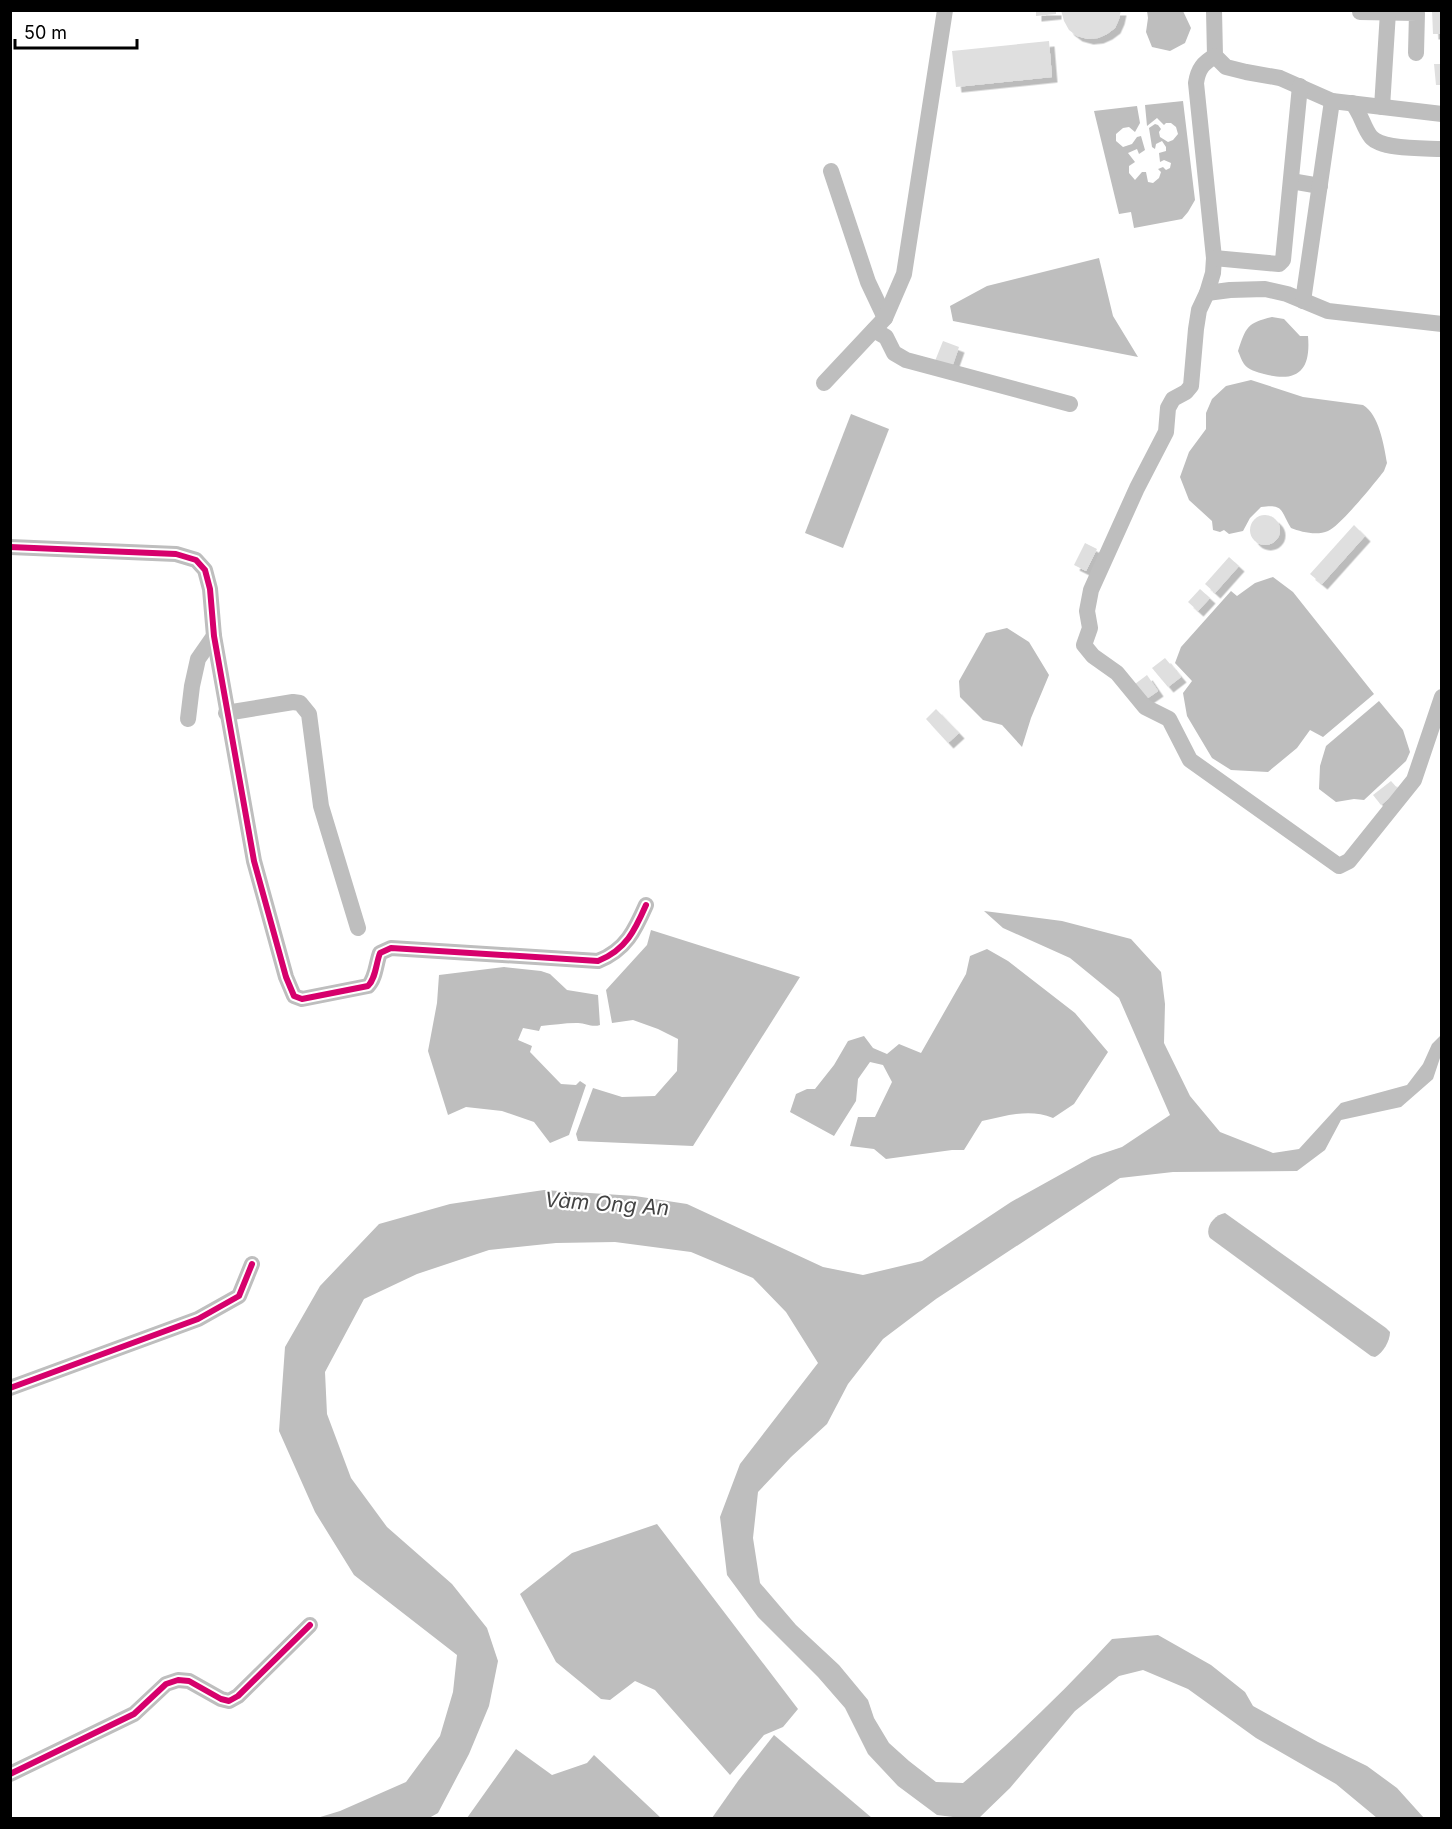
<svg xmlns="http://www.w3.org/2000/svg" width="1452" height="1829" viewBox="0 0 1452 1829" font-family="Inter,sans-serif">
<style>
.water{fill:#bebebe}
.building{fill:#dfdfdf;filter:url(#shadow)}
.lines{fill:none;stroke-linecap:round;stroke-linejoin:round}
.minor{stroke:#bebebe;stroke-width:16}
.cycleway-casing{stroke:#fff;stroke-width:10}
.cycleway{stroke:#d6006c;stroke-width:6}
.labels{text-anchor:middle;stroke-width:4.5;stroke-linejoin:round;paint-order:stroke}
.water-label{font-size:21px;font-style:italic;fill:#434343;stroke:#fff}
</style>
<defs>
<filter id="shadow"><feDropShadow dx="5.5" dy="5.5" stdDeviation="0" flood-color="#0004"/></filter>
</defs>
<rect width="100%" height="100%" fill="#fff"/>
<g class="water">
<path d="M1147 11H1183L1191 28 1185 43 1170 51 1152 47 1146 32 1148 18Z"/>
<path d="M1183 101 1195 200 1188 212 1182 219 1134 228 1131 212 1119 214 1094 111 1137 106 1140 123 1135 132 1129 127 1123 128 1116 134V141L1123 147 1132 144 1137 137 1141 136 1145 150 1139 154 1137 149 1128 153 1135 162 1129 166V173L1135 180 1142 172H1146L1148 182 1153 183 1159 178 1161 172 1158 169 1163 167 1166 170 1170 168 1171 163 1164 160 1160 162 1159 153 1166 151V147L1162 141 1156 144 1155 149 1152 147 1149 128 1155 124 1158 125 1161 129 1159 132 1160 137 1168 142 1173 140 1178 134 1176 127 1171 123H1166L1164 125 1157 118 1147 126 1145 105Z"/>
<path d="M1099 258 1113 316 1138 357 953 321 950 306 987 286Z"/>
<path d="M1272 317 1284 319 1300 336H1308C1311 370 1298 383 1264 374 1257 372 1248 370 1244 364 1241 360 1240 355 1238 351 1246 327 1247 323 1272 317Z"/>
<path d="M1251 380 1303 397 1363 405C1379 414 1384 446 1387 463L1384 471C1375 483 1340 526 1328 531 1317 536 1301 532 1291 528 1280 510 1284 504 1261 507L1250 518 1243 531 1229 534 1224 530 1220 532 1213 530 1212 521 1189 500 1180 477 1189 452 1206 429V413L1212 399 1226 386Z"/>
<path d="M851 414 889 429 843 548 805 533Z"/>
<path d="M1273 577 1293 592 1374 694 1323 737 1310 730 1297 748 1268 772 1231 770 1212 758 1187 716 1183 693 1192 681 1175 663 1181 647 1231 591 1237 596 1255 583Z"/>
<path d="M1007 628 1029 642 1049 675 1031 718 1022 747 1002 725 983 720 960 697 959 681 986 633Z"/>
<path d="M1379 701 1403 730 1410 752 1406 761 1364 800 1354 799 1336 802 1319 789 1320 766 1326 746Z"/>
<path d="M984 911 1062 921 1131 939 1161 972 1165 1004 1164 1043 1190 1096 1220 1132 1273 1153 1299 1149 1341 1103 1407 1085 1423 1064 1432 1044 1441 1035V1055L1433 1079 1401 1107 1341 1120 1325 1150 1297 1171 1173 1172 1120 1178 936 1299 883 1339 848 1384 827 1424 791 1457 758 1492 753 1538 760 1583 796 1625 839 1665 868 1700 874 1718 889 1743 909 1761 936 1782 963 1783C1016 1738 1065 1690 1112 1639L1158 1635 1211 1665 1245 1692 1253 1706 1318 1742 1367 1766 1397 1788 1424 1818H1377L1336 1784 1256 1738 1188 1689 1143 1670 1119 1676 1075 1711 1010 1788 979 1818H961L937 1815 898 1786 868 1754 845 1708 818 1677 758 1617 727 1575 720 1517 740 1464 818 1363 786 1312 753 1278 691 1252 615 1242 556 1243 489 1250 417 1274 364 1299 325 1372 327 1414 351 1478 387 1527 452 1584 487 1628 498 1661 489 1706 469 1754 438 1813 429 1818H317L340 1811 406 1782 440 1736 453 1692 457 1655 354 1575 315 1512 279 1431 285 1347 320 1286 379 1224 450 1204 544 1190 635 1196 687 1204 823 1267 863 1275 922 1261 1011 1202 1092 1157 1122 1147 1170 1115 1119 998 1070 958 1003 928Z"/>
<path d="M651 930 800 977 693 1146 578 1141 576 1134 593 1088 622 1097 655 1096 677 1071 678 1039 658 1029 633 1020 612 1023 606 990 647 945Z"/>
<path d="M987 949 1008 961 1075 1013 1108 1052 1074 1104 1053 1118C1029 1108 1006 1116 982 1121L964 1150H952L886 1159 874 1149 850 1146 858 1117H875L892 1082 883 1065 870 1062 858 1079 856 1101 834 1136 790 1112 796 1094 807 1089H815L834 1065 848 1041 864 1036 873 1048 887 1054 899 1044 921 1053 966 974 970 956Z"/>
<path d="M504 967 541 971 550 974 567 990 598 995 600 1025C591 1028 585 1022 576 1023 564 1023 553 1025 541 1026L539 1031 523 1028 518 1040 532 1046 530 1052 561 1084 576 1085 580 1081 586 1085 569 1135 550 1143 534 1122 502 1111 466 1107 448 1115 428 1051 437 1003 439 975Z"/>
<path d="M1225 1213 1386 1328 1390 1332C1390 1341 1383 1353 1375 1357L1371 1356 1210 1238C1204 1228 1214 1215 1225 1213Z"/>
<path d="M657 1524 798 1709 783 1727 764 1735 730 1775 655 1690 635 1681 610 1700 601 1699 556 1662 520 1594 572 1553Z"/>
<path d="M774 1735 872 1818H712L738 1781Z"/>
<path d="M516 1749 552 1775 587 1763 594 1755 661 1818H467Z"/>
</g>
<g class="building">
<path d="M1036 10H1056V14L1036 16Z"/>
<path d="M1061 10H1121L1119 19 1115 28 1107 34 1098 38 1088 39 1077 36 1069 30 1064 21Z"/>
<path d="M1432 10H1442V34H1433Z"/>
<path d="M1049 41 1052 77 956 87 952 51Z"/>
<path d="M1434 64H1442V85H1436Z"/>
<path d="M943 341 959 347 952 367 935 361Z"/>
<circle cx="1265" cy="530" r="15"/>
<path d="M1354 525 1365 536 1322 584 1310 574Z"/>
<path d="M1085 543 1097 549 1086 571 1074 565Z"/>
<path d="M1229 557 1239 566 1215 593 1205 584Z"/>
<path d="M1200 589 1210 598 1198 611 1188 602Z"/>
<path d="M1165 658 1181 677 1168 687 1152 668Z"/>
<path d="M1147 675 1158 691 1145 700 1135 684Z"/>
<path d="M936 709 959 733 948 743 926 719Z"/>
<path d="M1391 781 1399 790 1381 805 1373 795Z"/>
</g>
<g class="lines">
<g class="minor">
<path d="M1214 10 1215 56 1226 67 1246 72 1280 78 1332 101 1442 114"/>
<path d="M1360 12 1417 13 1416 53"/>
<path d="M1215 56C1203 63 1198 69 1196 83L1214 258 1213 273 1207 293 1199 310 1196 329 1191 386 1186 392 1173 399 1168 408 1166 432 1137 488 1091 590 1087 611 1090 628 1084 645 1093 656 1117 673 1145 707 1169 719 1190 760 1339 866 1349 861 1414 780 1442 697"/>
<path d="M1352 103C1361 113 1363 127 1371 137 1382 150 1424 148 1442 149"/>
<path d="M1382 107 1388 12"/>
<path d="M831 171 868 282 885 318"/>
<path d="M1291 181 1320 186"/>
<path d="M1214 258 1279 264 1283 260 1300 86"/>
<path d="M1207 293 1230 290 1265 289 1287 294 1328 311 1442 324"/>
<path d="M1303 301 1332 101"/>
<path d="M874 330 886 337 894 353 906 360 1070 404"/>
<path d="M824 383 885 318 904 274 945 10"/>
<path d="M10 547 176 554 196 560 205 570 210 589 214 636 254 861 286 977 294 996 302 999 368 986C376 978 376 963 380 953L391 948 598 961C626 950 635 930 646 905"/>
<path d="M226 713 293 702 300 703 309 714 321 806 358 928"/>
<path d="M188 719 192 686 198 659 214 636"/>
<path d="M10 1388 198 1319 239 1296 252 1264"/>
<path d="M10 1774 134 1714 166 1684 178 1680 189 1681 221 1699 229 1701 238 1696 310 1625"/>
</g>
<g class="cycleway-casing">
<g id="cycleway">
<path d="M10 547 176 554 196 560 205 570 210 589 214 636 254 861 286 977 294 996 302 999 368 986C376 978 376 963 380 953L391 948 598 961C626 950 635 930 646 905"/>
<path d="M10 1388 198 1319 239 1296 252 1264"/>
<path d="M10 1774 134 1714 166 1684 178 1680 189 1681 221 1699 229 1701 238 1696 310 1625"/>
</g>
</g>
<use href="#cycleway" class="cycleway"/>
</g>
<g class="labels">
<g class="water-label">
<text transform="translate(607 1204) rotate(4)" y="7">Vàm Ong An</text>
</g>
</g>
<rect width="1452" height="1829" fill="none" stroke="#000000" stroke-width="24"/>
<path d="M15 39v9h122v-9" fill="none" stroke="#000000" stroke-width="3"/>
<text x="24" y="39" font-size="18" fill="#000000" stroke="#ffffff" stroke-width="4.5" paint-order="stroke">50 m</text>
</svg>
